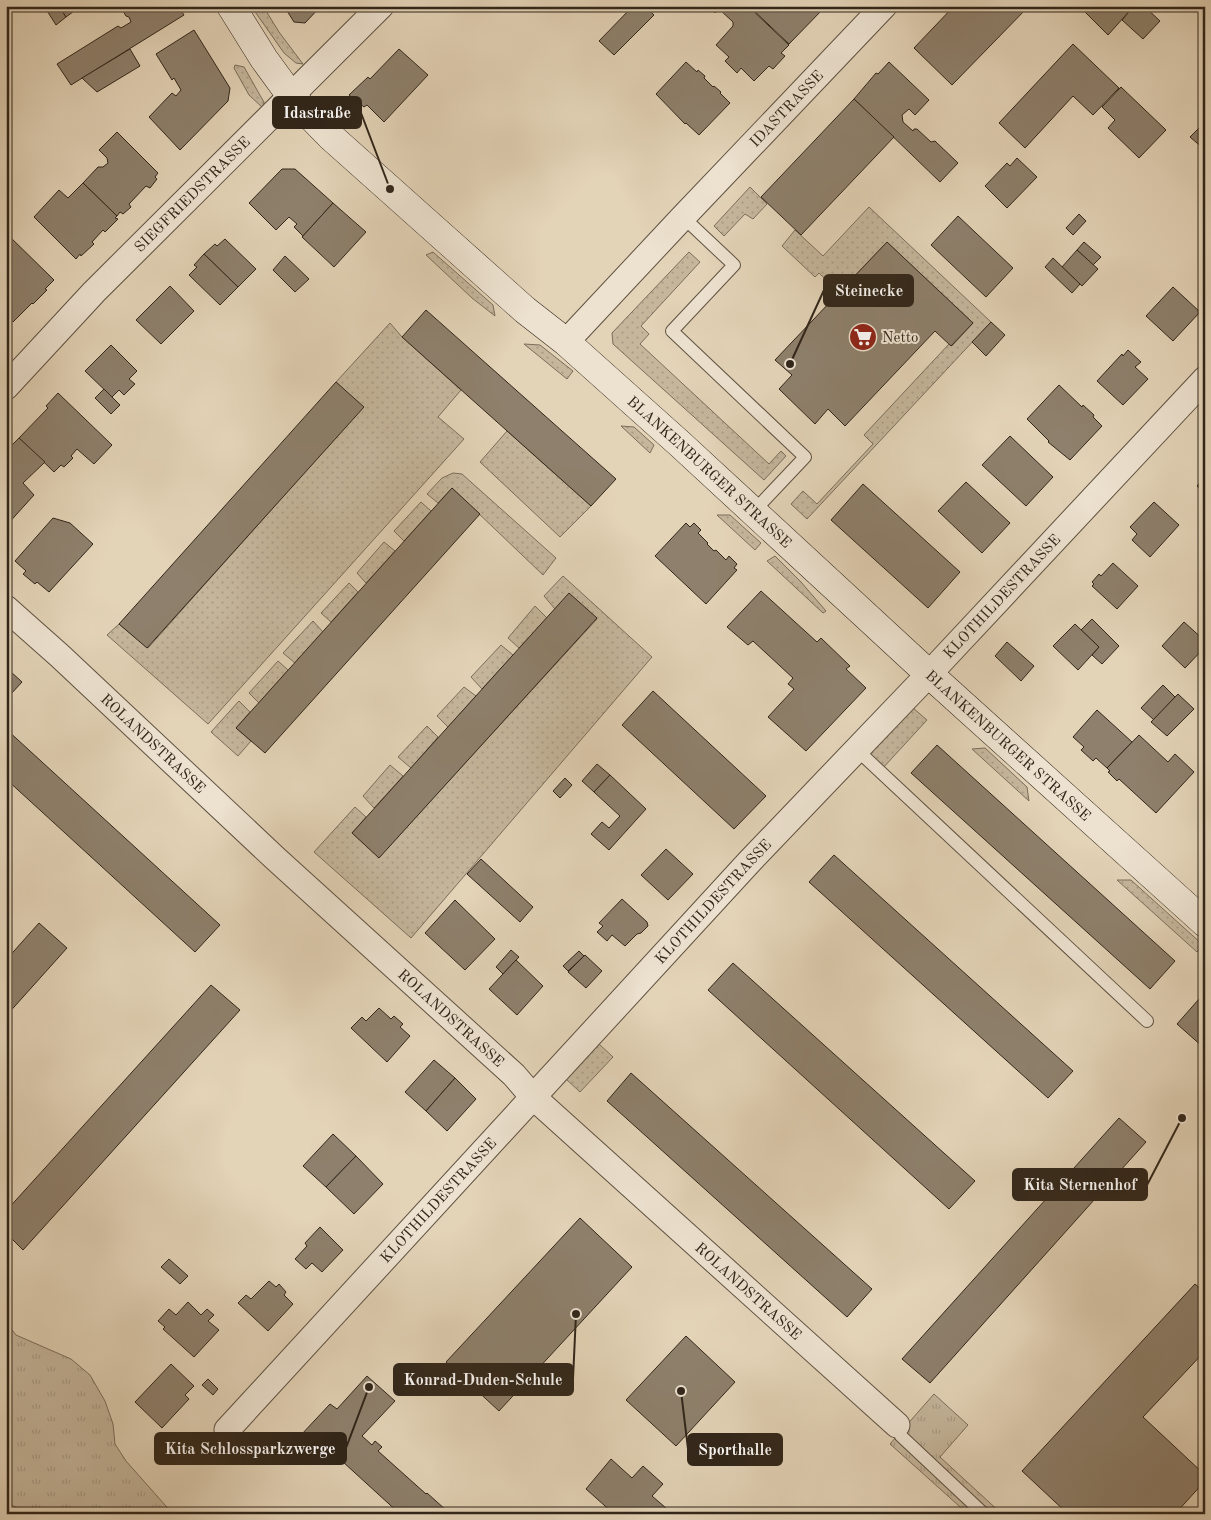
<svg xmlns="http://www.w3.org/2000/svg" width="1211" height="1520" viewBox="0 0 1211 1520" font-family="'Old Standard TT',serif">
<style>
.grass{fill:url(#grass-dots);stroke:#7b6e5b}
.park{fill:url(#park-tufts);stroke:#7b6e5b}
.building{fill:#8e806c;stroke:#31261a}
.lines{fill:none;stroke-linecap:round;stroke-linejoin:round}
.lane-casing{stroke:#5e5141;stroke-width:14}
.street-casing{stroke:#5e5141;stroke-width:27}
.secondary-casing{stroke:#31261a;stroke-width:29}
.lane{stroke:#ede2d0;stroke-width:12}
.street{stroke:#ede2d0;stroke-width:25}
.secondary{stroke:#ede2d0;stroke-width:28}
.labels{text-anchor:middle;stroke-width:4;stroke-linejoin:round;paint-order:stroke}
.street-label{font-size:15px;fill:#31261a;stroke:#ede2d0}
.poi-label{font-size:15px;fill:#31261a;stroke:#ede2d0;text-anchor:start}
.leader{fill:none;stroke:#31261a;stroke-width:2}
.callout-dot{fill:#31261a;stroke:#ede2d0;stroke-width:2}
.callout{fill:#31261a;stroke:#31261a;stroke-width:2}
.callout-label{font-size:16px;text-anchor:middle;font-weight:bold;fill:#fff}
</style>
<defs>
<pattern id="grass-dots" width="8" height="8" patternUnits="userSpaceOnUse" patternTransform="scale(1.25)"><rect width="8" height="8" fill="#c5b69c"/><path d="M2 2h.1M6 6h.1" fill="none" stroke="#aa9c86" stroke-width="1.8" stroke-linecap="round"/></pattern>
<pattern id="park-tufts" width="24" height="20" patternUnits="userSpaceOnUse" patternTransform="scale(1.25)"><rect width="24" height="20" fill="#c5b69c"/><path d="M3 7l-1-3M5 7V3M7 7l1-3M15 17l-1-3M17 17v-4M19 17l1-3" fill="none" stroke="#aa9c86"/></pattern>
</defs>
<rect width="100%" height="100%" fill="#e3d3b7"/>
<filter id="stains"><feTurbulence type="fractalNoise" baseFrequency=".004" numOctaves="4"/><feColorMatrix values="0 0 0 0 .2 0 0 0 0 .09 0 0 0 0 .02 0 0 0 .5 -.17"/></filter>
<radialGradient id="worn" r=".72"><stop offset=".6" stop-color="#630" stop-opacity="0"/><stop offset="1" stop-color="#630" stop-opacity=".3"/></radialGradient>
<g class="grass">
<path d="M251 6H263L279 32 303 64 296 63 284 53Z"/>
<path d="M235 65 244 67 261 97 264 102 263 108 249 95 234 68Z"/>
<path d="M750 187 767 204 753 219 745 214 724 236 714 226Z"/>
<path d="M869 207 991 322 807 519 791 504 803 491 817 504 873 444 864 435 949 344 952 346 973 323 887 242 839 292 819 273 815 277 782 246 795 230 823 256Z"/>
<path d="M433 252 493 305 495 316 472 298 426 255Z"/>
<path d="M689 252 700 262 641 326 649 334 640 344 769 464 781 451 786 456 764 480 613 344 612 333Z"/>
<path d="M390 323 402 337 461 390 438 417 464 439 208 724 107 635 119 624 148 648 363 407 336 382Z"/>
<path d="M524 344 540 345 573 371 567 379Z"/>
<path d="M621 426 634 427 654 445 650 453Z"/>
<path d="M507 431 591 506 560 537 480 462Z"/>
<path d="M453 473 462 474 556 558 543 575 452 488 438 503 427 494 442 478Z"/>
<path d="M421 502 431 511 404 541 394 531Z"/>
<path d="M717 515H730L761 543 755 550Z"/>
<path d="M384 542 395 551 366 583 357 573Z"/>
<path d="M775 556 801 582 826 611 823 613 767 561Z"/>
<path d="M563 576 652 657 411 938 314 852 355 807 366 817 352 833 379 857 597 619 555 609 544 596Z"/>
<path d="M349 583 358 592 331 622 321 613Z"/>
<path d="M535 606 547 618 519 648 508 638Z"/>
<path d="M313 621 323 632 295 663 283 653Z"/>
<path d="M501 645 513 655 482 689 471 677Z"/>
<path d="M278 661 288 670 259 703 249 693Z"/>
<path d="M464 687 476 696 448 727 437 716Z"/>
<path d="M239 701 250 712 236 728 251 741 238 756 211 732Z"/>
<path d="M912 707 927 720 882 769 867 755Z"/>
<path d="M427 726 438 737 411 768 398 757Z"/>
<path d="M985 748 1027 787 1029 801 972 749Z"/>
<path d="M390 765 403 776 374 808 363 796Z"/>
<path d="M1117 880H1131L1203 945 1197 952Z"/>
<path d="M598 1043 613 1057 580 1092 565 1078Z"/>
</g>
<g class="park">
<path d="M6 1322 16 1335 71 1359 90 1375 105 1401 113 1424 115 1444 126 1461 173 1514H26L6 1501Z"/>
<path d="M934 1394 968 1425 940 1457 1002 1514H968L890 1444Z"/>
</g>
<g class="building">
<path d="M44 6H59L66 17 56 25Z"/>
<path d="M59 6H81L66 17Z"/>
<path d="M120 6H178L184 15 71 85 57 64 118 26 121 28 131 22 129 17 126 16Z"/>
<path d="M284 6H321L305 23 294 22Z"/>
<path d="M633 6H645L654 15 614 55 599 41Z"/>
<path d="M708 6H748L789 45 781 53 785 56 773 69 769 66 754 81 741 68 737 73 725 61 729 57 716 45 733 26V22L719 9 715 13Z"/>
<path d="M749 6H823L824 8 789 44Z"/>
<path d="M954 6H1029L952 85 914 48Z"/>
<path d="M1089 6H1134L1108 35 1084 11Z"/>
<path d="M1134 6H1144L1160 21 1143 39 1122 20Z"/>
<path d="M194 30 230 88 228 101 180 150 149 117 172 93 176 96 181 90 174 78 172 80 156 54Z"/>
<path d="M1073 44 1119 88 1093 115 1073 96 1025 148 999 123Z"/>
<path d="M130 49 140 66 97 92 82 78Z"/>
<path d="M399 49 428 75 384 122 367 105 364 107 349 95 368 77 370 79Z"/>
<path d="M686 62 697 72 698 70 705 76 704 78 713 87 714 86 721 92 720 93 730 103 699 135 686 123 685 124 656 94Z"/>
<path d="M889 62 929 100 915 115 909 109 902 115 903 122 913 131 914 129H917L931 142 935 141 958 163 940 182 854 99 876 73 878 74Z"/>
<path d="M1121 87 1166 130 1139 158 1108 128 1115 120 1102 107Z"/>
<path d="M854 99 894 137 801 235 761 197Z"/>
<path d="M1201 126 1205 129V150L1190 137Z"/>
<path d="M117 132 158 173 155 177 157 179 150 188 146 186 129 204 131 207 123 214 120 212 117 216 83 183 98 167H103L108 163 107 158 99 150Z"/>
<path d="M1017 158 1037 177 1007 208 985 186 1007 163 1010 166Z"/>
<path d="M282 169H295L333 203 303 236 294 227 297 224 289 217 276 230 249 203Z"/>
<path d="M83 183 117 216 115 218 118 219 105 232 103 230 92 242 94 244 81 256 80 254 76 259 34 217 59 190 68 198Z"/>
<path d="M333 203 366 232 334 267 302 237Z"/>
<path d="M1079 214 1086 221 1073 235 1066 228Z"/>
<path d="M958 216 1013 268 986 297 931 245Z"/>
<path d="M6 233 54 280 45 289 47 290 33 304 32 303 13 322 6 315Z"/>
<path d="M225 239 256 269 238 287 204 254 215 244 217 246Z"/>
<path d="M887 242 973 323 951 346 935 331 845 426 828 409 815 424 779 389 792 375 775 360Z"/>
<path d="M1084 242 1101 257 1093 265 1077 250Z"/>
<path d="M1077 250 1098 269 1082 286 1062 267Z"/>
<path d="M204 254 238 287 220 305 189 275 197 267 194 265Z"/>
<path d="M285 256 309 279 295 292 273 270Z"/>
<path d="M1053 258 1080 284 1072 293 1045 267Z"/>
<path d="M170 286 194 311 161 344 136 320Z"/>
<path d="M1173 287 1200 312 1173 341 1146 316Z"/>
<path d="M426 310 616 479 591 506 402 337Z"/>
<path d="M991 322 1005 335 986 356 972 342Z"/>
<path d="M111 345 137 371 129 379 135 384 124 395 119 390 112 397 85 371Z"/>
<path d="M1128 350 1141 362 1135 367 1148 379 1123 405 1097 381 1122 354 1123 356Z"/>
<path d="M336 382 364 407 147 648 119 624Z"/>
<path d="M1059 385 1082 407 1083 405 1094 415 1093 417 1102 426 1070 460 1048 442 1049 441 1027 419Z"/>
<path d="M104 389 120 405 111 414 95 398Z"/>
<path d="M58 393 112 445 94 464 77 449 71 456 73 458 64 467 61 465 54 472 19 438 48 408 46 406Z"/>
<path d="M1010 436 1053 477 1026 506 982 465Z"/>
<path d="M19 438 45 462 23 483 34 495 6 526V451Z"/>
<path d="M1205 477V493L1197 486Z"/>
<path d="M966 482 1010 523 982 553 938 511Z"/>
<path d="M863 484 960 572 928 608 831 520Z"/>
<path d="M452 488 480 514 265 753 236 728Z"/>
<path d="M1154 502 1179 525 1150 557 1132 540 1137 534 1130 527Z"/>
<path d="M53 518 70 523 93 544 49 592 37 582 35 584 23 574 26 571 15 561Z"/>
<path d="M686 523 690 527 694 523 701 530 698 533 708 543 707 544 714 551 716 550 726 560 729 556 737 564 734 568 737 570 706 604 655 556Z"/>
<path d="M1113 563 1138 586 1117 609 1092 586 1094 584 1092 582 1099 574 1101 576Z"/>
<path d="M761 591 817 642 821 638 850 666 846 669 866 688 806 751 768 717 794 689 788 684 793 678 753 641 748 645 727 627Z"/>
<path d="M569 593 597 618 379 858 352 833Z"/>
<path d="M1092 619 1119 646 1102 664 1092 655 1099 647 1081 630Z"/>
<path d="M1184 622 1205 641V647L1185 668 1162 646Z"/>
<path d="M1075 624 1099 647 1078 670 1053 646Z"/>
<path d="M1007 642 1034 666 1021 681 995 656Z"/>
<path d="M10 671 22 682 10 695 6 692V675Z"/>
<path d="M1163 685 1175 697 1154 720 1141 708Z"/>
<path d="M653 691 766 796 734 829 622 725Z"/>
<path d="M1178 694 1194 709 1167 736 1151 722Z"/>
<path d="M1097 710 1132 742 1107 768 1096 758 1093 761 1081 750 1084 747 1073 737Z"/>
<path d="M6 729 220 925 195 952 6 779Z"/>
<path d="M1139 735 1168 762 1175 754 1194 772 1156 813 1119 779 1117 781 1108 772 1110 771 1107 768Z"/>
<path d="M937 745 1175 961 1150 989 911 773Z"/>
<path d="M597 764 610 775 594 792 582 781Z"/>
<path d="M610 775 646 809 609 850 591 834 602 822 609 828 620 816 594 792Z"/>
<path d="M565 778 572 785 560 798 553 791Z"/>
<path d="M666 849 693 874 668 900 641 875Z"/>
<path d="M834 855 1073 1071 1048 1098 809 882Z"/>
<path d="M481 859 533 907 520 922 467 874Z"/>
<path d="M622 899 647 922 648 926 641 933 637 934 625 946 612 935 607 941 597 932 603 926 599 923Z"/>
<path d="M455 900 495 939 465 970 425 933Z"/>
<path d="M39 923 67 948 6 1016V960Z"/>
<path d="M511 950 519 957 503 974 496 967Z"/>
<path d="M579 951 584 956 568 971 563 966Z"/>
<path d="M585 955 602 971 586 988 568 972Z"/>
<path d="M516 960 543 986 517 1015 489 989Z"/>
<path d="M733 963 975 1181 949 1209 708 990Z"/>
<path d="M211 985 240 1010 23 1250 6 1233V1211Z"/>
<path d="M1199 999 1205 1005V1053L1201 1050 1203 1047 1177 1024Z"/>
<path d="M379 1008 391 1019 394 1016 403 1024 400 1027 410 1036 387 1062 351 1028 362 1017 366 1021Z"/>
<path d="M434 1060 455 1078 426 1111 405 1092Z"/>
<path d="M631 1073 872 1289 847 1317 607 1101Z"/>
<path d="M455 1078 476 1099 447 1131 426 1111Z"/>
<path d="M1119 1118 1146 1142 930 1383 902 1359Z"/>
<path d="M333 1134 356 1156 326 1187 303 1166Z"/>
<path d="M356 1156 383 1184 354 1214 326 1187Z"/>
<path d="M580 1218 632 1267 499 1411 446 1362Z"/>
<path d="M320 1227 343 1250 322 1272 312 1263 306 1269 295 1259 307 1246 305 1243Z"/>
<path d="M169 1259 188 1276 180 1284 161 1267Z"/>
<path d="M269 1281 276 1287 279 1284 286 1292 284 1295 293 1304 268 1331 238 1303 246 1295 251 1299Z"/>
<path d="M1195 1284 1205 1293V1351L1143 1417 1205 1475V1481L1175 1514H1068L1022 1471Z"/>
<path d="M188 1302 201 1315 207 1309 214 1315 208 1321 219 1330 194 1357 163 1329 165 1327 158 1321 169 1309 176 1315Z"/>
<path d="M686 1336 735 1382 676 1446 626 1400Z"/>
<path d="M171 1364 194 1386 185 1395 189 1399 162 1428 135 1402Z"/>
<path d="M367 1376 395 1401 362 1436 372 1445 375 1441 382 1447 378 1451 426 1494 427 1493 446 1510 442 1514H400L320 1441 314 1447 301 1435 330 1404 337 1409Z"/>
<path d="M208 1379 218 1389 213 1395 202 1385Z"/>
<path d="M611 1459 632 1478 643 1466 663 1484 652 1496 673 1514H614L586 1489Z"/>
</g>
<g class="lines">
<g class="lane-casing">
<g id="lane">
<path d="M683 217 734 265 672 331 805 457 753 512"/>
<path d="M856 749 1147 1021"/>
<path d="M897 1425 901 1436 984 1514"/>
</g>
</g>
<g class="street-casing">
<g id="street">
<path id="s1" d="M566 342 683 217 884 6"/>
<path id="s2" d="M6 387 94 292 381 6"/>
<path id="s3" d="M6 608 60 656 276 859 514 1075 532 1096 897 1425"/>
<path id="s4" d="M227 1430 750 861 929 674 1205 379"/>
</g>
</g>
<g class="secondary-casing">
<g id="secondary">
<path id="s5" d="M231 6 264 59 291 96 330 136 451 244 525 310 566 342 680 444 929 674 1205 923"/>
</g>
</g>
<use href="#lane" class="lane"/>
<use href="#street" class="street"/>
<use href="#secondary" class="secondary"/>
</g>
<defs>
<g id="supermarket-disc" transform="scale(1.4375)"><circle r="9.5" fill="#8f2418" stroke="#ede2d0"/><path d="M-6-5.5h2.5l.6 2H6L4.5 2H-2.5L-4.4-4H-6ZM-1.5 3.2a1.3 1.3 0 1 0 .1 0ZM3 3.2a1.3 1.3 0 1 0 .1 0Z" fill="#fff"/></g>
</defs>
<g fill-rule="evenodd">
<use href="#supermarket-disc" x="863" y="337"/>
</g>
<g class="labels">
<g class="street-label">
<text dy="5" stroke="none"><textPath href="#s1" startOffset="321">IDASTRASSE</textPath></text>
<text dy="5" stroke="none"><textPath href="#s2" startOffset="268">SIEGFRIEDSTRASSE</textPath></text>
<text dy="5" stroke="none"><textPath href="#s5" startOffset="671">BLANKENBURGER STRASSE</textPath></text>
<text dy="5" stroke="none"><textPath href="#s4" startOffset="1138">KLOTHILDESTRASSE</textPath></text>
<text dy="5" stroke="none"><textPath href="#s3" startOffset="200">ROLANDSTRASSE</textPath></text>
<text dy="5" stroke="none"><textPath href="#s5" startOffset="1076">BLANKENBURGER STRASSE</textPath></text>
<text dy="5" stroke="none"><textPath href="#s4" startOffset="718">KLOTHILDESTRASSE</textPath></text>
<text dy="5" stroke="none"><textPath href="#s3" startOffset="605">ROLANDSTRASSE</textPath></text>
<text dy="5" stroke="none"><textPath href="#s4" startOffset="312">KLOTHILDESTRASSE</textPath></text>
<text dy="5" stroke="none"><textPath href="#s3" startOffset="1009">ROLANDSTRASSE</textPath></text>
</g>
<g class="poi-label">
<text x="882" y="342">Netto</text>
</g>
</g>
<path class="leader" d="M390 189L361 113M790 364L824 290M1182 1118L1147 1185M576 1314L573 1379M369 1387L346 1448M681 1391L688 1449"/>
<g class="callout-dot">
<circle cx="390" cy="189" r="5"/>
<circle cx="790" cy="364" r="5"/>
<circle cx="1182" cy="1118" r="5"/>
<circle cx="576" cy="1314" r="5"/>
<circle cx="369" cy="1387" r="5"/>
<circle cx="681" cy="1391" r="5"/>
</g>
<g class="callout">
<rect x="273" y="97" width="88" height="31" rx="5"/>
<rect x="824" y="275" width="89" height="31" rx="5"/>
<rect x="1013" y="1169" width="134" height="31" rx="5"/>
<rect x="394" y="1364" width="179" height="31" rx="5"/>
<rect x="155" y="1433" width="191" height="31" rx="5"/>
<rect x="688" y="1434" width="94" height="31" rx="5"/>
</g>
<g class="callout-label">
<text x="317" y="118">Idastraße</text>
<text x="869" y="296">Steinecke</text>
<text x="1080" y="1190">Kita Sternenhof</text>
<text x="483" y="1385">Konrad-Duden-Schule</text>
<text x="250" y="1454">Kita Schlossparkzwerge</text>
<text x="735" y="1455">Sporthalle</text>
</g>
<rect width="1211" height="1520" fill="none" stroke="#e3d3b7" stroke-width="25"/>
<rect x="8" y="8" width="1196" height="1505" fill="none" stroke="#31261a" stroke-width="2.5"/>
<rect x="12" y="12" width="1186" height="1495" fill="none" stroke="#31261a"/>
<rect width="100%" height="100%" filter="url(#stains)"/>
<rect width="100%" height="100%" fill="url(#worn)"/>
</svg>
